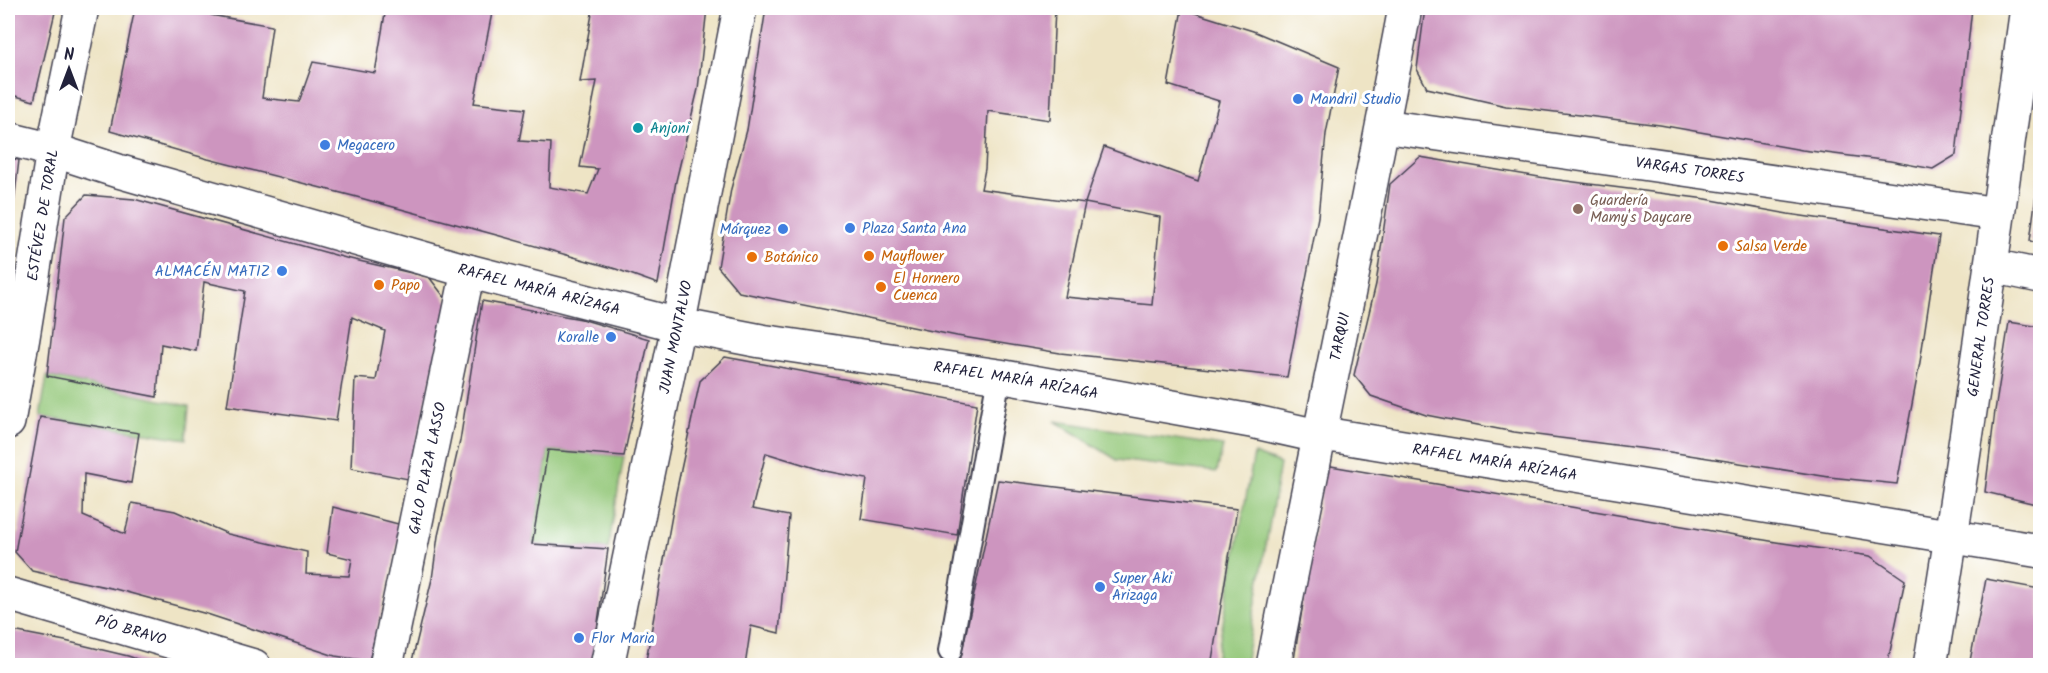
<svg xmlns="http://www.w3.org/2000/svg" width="2048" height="673" viewBox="0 0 2048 673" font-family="Kalam,sans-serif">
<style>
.green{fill:#94c87a;stroke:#5b755a;stroke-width:1.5}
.building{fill:#cd95bf;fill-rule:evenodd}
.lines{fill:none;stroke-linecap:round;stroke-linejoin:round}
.service-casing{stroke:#413f50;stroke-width:26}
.minor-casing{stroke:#413f50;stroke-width:36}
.service{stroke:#fff;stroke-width:22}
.minor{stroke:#fff;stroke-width:33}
.shop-dot{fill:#3f7fe0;stroke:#fff;stroke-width:2}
.culture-dot{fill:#0f9aa8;stroke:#fff;stroke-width:2}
.education-dot{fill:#8d6e63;stroke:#fff;stroke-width:2}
.food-dot{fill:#e8710a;stroke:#fff;stroke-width:2}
.labels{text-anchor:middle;stroke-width:6;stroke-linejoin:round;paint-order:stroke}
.shop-label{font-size:15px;fill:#366cbe;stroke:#fff;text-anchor:start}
.culture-label{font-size:15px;fill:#0d838f;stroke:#fff;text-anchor:start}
.street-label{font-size:15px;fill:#22223b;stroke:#fff}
.education-label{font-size:15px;fill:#785e54;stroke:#fff;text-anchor:start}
.food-label{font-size:15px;fill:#c56008;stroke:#fff;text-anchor:start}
</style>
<rect width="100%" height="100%" fill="#fff"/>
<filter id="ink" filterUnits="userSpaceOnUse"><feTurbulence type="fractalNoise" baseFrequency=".0167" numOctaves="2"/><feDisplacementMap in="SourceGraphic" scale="12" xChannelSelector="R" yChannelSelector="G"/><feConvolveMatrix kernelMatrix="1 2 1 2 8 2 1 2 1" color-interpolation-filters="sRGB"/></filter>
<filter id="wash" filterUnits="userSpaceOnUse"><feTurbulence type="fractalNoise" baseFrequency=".008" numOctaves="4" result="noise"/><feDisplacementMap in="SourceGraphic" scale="24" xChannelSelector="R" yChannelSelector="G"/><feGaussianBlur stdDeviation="1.35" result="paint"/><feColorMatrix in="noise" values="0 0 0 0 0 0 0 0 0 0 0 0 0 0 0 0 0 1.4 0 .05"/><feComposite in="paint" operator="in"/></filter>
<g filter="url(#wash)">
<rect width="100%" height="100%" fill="#eee4c5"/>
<g class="green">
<path d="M47 376 189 406 186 439 40 417Z"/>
<path d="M1055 421 1223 446 1217 472 1117 460Z"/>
<path d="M548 450 624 456 608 549 532 544Z"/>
<path d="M1254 454 1280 464 1245 665H1215Z"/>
</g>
<g id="blocks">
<g class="building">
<path d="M8 8H56L34 101 8 94Z"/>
<path d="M135 8H211V15L272 26 262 98 299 102 313 62 375 73 386 8H493L474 103 525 109 519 141 551 143 549 187 588 194 598 169 580 167 597 81 580 82 593 8H707L698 89 676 181 658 284 616 269 500 236 353 196 208 159 110 131Z"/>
<path d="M766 8H1055L1050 120 988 111 985 169 981 189 1085 203 1104 147 1198 181 1219 101 1168 85 1182 9 1253 31 1339 67 1326 134 1318 217 1287 377 1060 353 957 336 739 292 718 267 731 189 747 130ZM1085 203 1160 217 1152 305 1065 297Z"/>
<path d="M1425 8H1972L1956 155 1933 169 1890 161 1802 150 1660 125 1506 106 1427 88 1417 69Z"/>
<path d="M1420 157 1551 179 1706 199 1788 214 1939 236 1920 362 1897 484 1829 477 1670 452 1514 432 1426 415 1371 396 1354 375 1376 284 1390 184Z"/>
<path d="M8 158 19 160 9 245H8Z"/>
<path d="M2039 172H2040V244L2030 241Z"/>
<path d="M86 195 134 199 346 258 429 277 449 303 408 479 351 468 355 378 376 380 385 331 352 317 336 421 227 406 245 291 204 282 196 351 161 344 157 397 47 376 65 217Z"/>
<path d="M482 301 581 319 649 339 624 456 548 450 532 544 608 549 592 666H415L412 661 432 579 438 536 460 441Z"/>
<path d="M2009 322 2040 327V505L1985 492 1995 411Z"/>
<path d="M725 357 977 404 957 535 861 519 867 479 825 471 766 453 752 509 789 516 779 633 751 626 745 666H645L676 493 700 381Z"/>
<path d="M40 417 139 433 131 483 84 474 83 516 125 534 132 503 175 511 228 534 307 552 306 574 349 576 352 559 327 553 333 507 402 525 369 661 335 656 207 614 115 589 32 571 15 552Z"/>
<path d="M1325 465 1776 542 1870 556 1905 580 1887 666H1293Z"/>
<path d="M998 480 1237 509 1211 666H959Z"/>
<path d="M1986 579 2040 589V666H1969Z"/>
<path d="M13 631 65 641 128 656 157 666H8V635Z"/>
</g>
</g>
</g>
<g filter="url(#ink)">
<use href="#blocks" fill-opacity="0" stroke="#413f50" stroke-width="1.5"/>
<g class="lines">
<g class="service-casing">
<path id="service" d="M950 651 999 376"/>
</g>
<g class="minor-casing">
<g id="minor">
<path id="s1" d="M1383 126 1998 214"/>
<path id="s2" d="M8 139 53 150 118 171 468 271 678 325 761 341 999 376 1251 421 1318 436H1336L2040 551"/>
<path d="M1992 266 2040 276"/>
<path id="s3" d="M8 422 23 337 53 150 82 8"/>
<path id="s4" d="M8 594 254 666"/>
<path id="s5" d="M386 666 468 271"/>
<path id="s6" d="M607 666 681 311 740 8"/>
<path id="s7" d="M1273 666C1316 446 1364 227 1405 8"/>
<path id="s8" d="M1930 666C1967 447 1996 227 2027 8"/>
</g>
</g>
<use href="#service" class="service"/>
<use href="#minor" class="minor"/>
</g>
</g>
<g class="shop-dot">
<circle cx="1298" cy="99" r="6"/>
<circle cx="325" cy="145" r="6"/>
<circle cx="850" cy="228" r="6"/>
<circle cx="783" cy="229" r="6"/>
<circle cx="282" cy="271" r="6"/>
<circle cx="611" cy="337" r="6"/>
<circle cx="1100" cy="587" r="6"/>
<circle cx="579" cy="638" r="6"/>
</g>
<circle class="culture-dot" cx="638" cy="128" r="6"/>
<circle class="education-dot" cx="1578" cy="209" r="6"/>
<g class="food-dot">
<circle cx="1723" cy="246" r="6"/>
<circle cx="869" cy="256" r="6"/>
<circle cx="752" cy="257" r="6"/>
<circle cx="379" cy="285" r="6"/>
<circle cx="881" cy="287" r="6"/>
</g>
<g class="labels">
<g class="shop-label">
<text x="1310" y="104">Mandril Studio</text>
<text x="337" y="150">Megacero</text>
<text x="862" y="233">Plaza Santa Ana</text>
<text x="771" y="234" text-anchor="end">Márquez</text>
<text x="270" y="276" text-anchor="end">ALMACÉN MATIZ</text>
<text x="599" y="342" text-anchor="end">Koralle</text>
<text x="1112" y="583">Super Aki<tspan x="1112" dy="17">Arizaga</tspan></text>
<text x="591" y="643">Flor Maria</text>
</g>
<g class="culture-label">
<text x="650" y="133">Anjoni</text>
</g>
<g class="street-label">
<text dy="5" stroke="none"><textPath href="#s1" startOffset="310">VARGAS TORRES</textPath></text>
<text dy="5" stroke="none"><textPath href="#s3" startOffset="210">ESTÉVEZ DE TORAL</textPath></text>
<text dy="5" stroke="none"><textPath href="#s2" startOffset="552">RAFAEL MARÍA ARÍZAGA</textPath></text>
<text dy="5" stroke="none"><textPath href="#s7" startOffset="336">TARQUI</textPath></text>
<text dy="5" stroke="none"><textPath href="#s6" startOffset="336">JUAN MONTALVO</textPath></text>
<text dy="5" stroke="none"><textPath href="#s8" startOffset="333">GENERAL TORRES</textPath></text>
<text dy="5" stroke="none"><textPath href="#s2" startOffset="1038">RAFAEL MARÍA ARÍZAGA</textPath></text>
<text dy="5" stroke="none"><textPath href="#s2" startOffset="1524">RAFAEL MARÍA ARÍZAGA</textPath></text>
<text dy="5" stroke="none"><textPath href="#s5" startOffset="202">GALO PLAZA LASSO</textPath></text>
<text dy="5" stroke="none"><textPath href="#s4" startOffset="128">PÍO BRAVO</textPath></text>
</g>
<g class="education-label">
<text x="1590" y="205">Guardería<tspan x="1590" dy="17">Mamy's Daycare</tspan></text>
</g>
<g class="food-label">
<text x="1735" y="251">Salsa Verde</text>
<text x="881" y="261">Mayflower</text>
<text x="764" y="262">Botánico</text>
<text x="893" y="283">El Hornero<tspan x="893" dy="17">Cuenca</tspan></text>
<text x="391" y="290">Papo</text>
</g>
</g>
<rect width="2048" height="673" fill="none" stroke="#fff" stroke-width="30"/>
<g transform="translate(69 69)" stroke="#ffffff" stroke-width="4.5" paint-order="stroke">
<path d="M0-4.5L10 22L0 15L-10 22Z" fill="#22223b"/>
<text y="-9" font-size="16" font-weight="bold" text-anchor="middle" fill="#22223b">N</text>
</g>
</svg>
